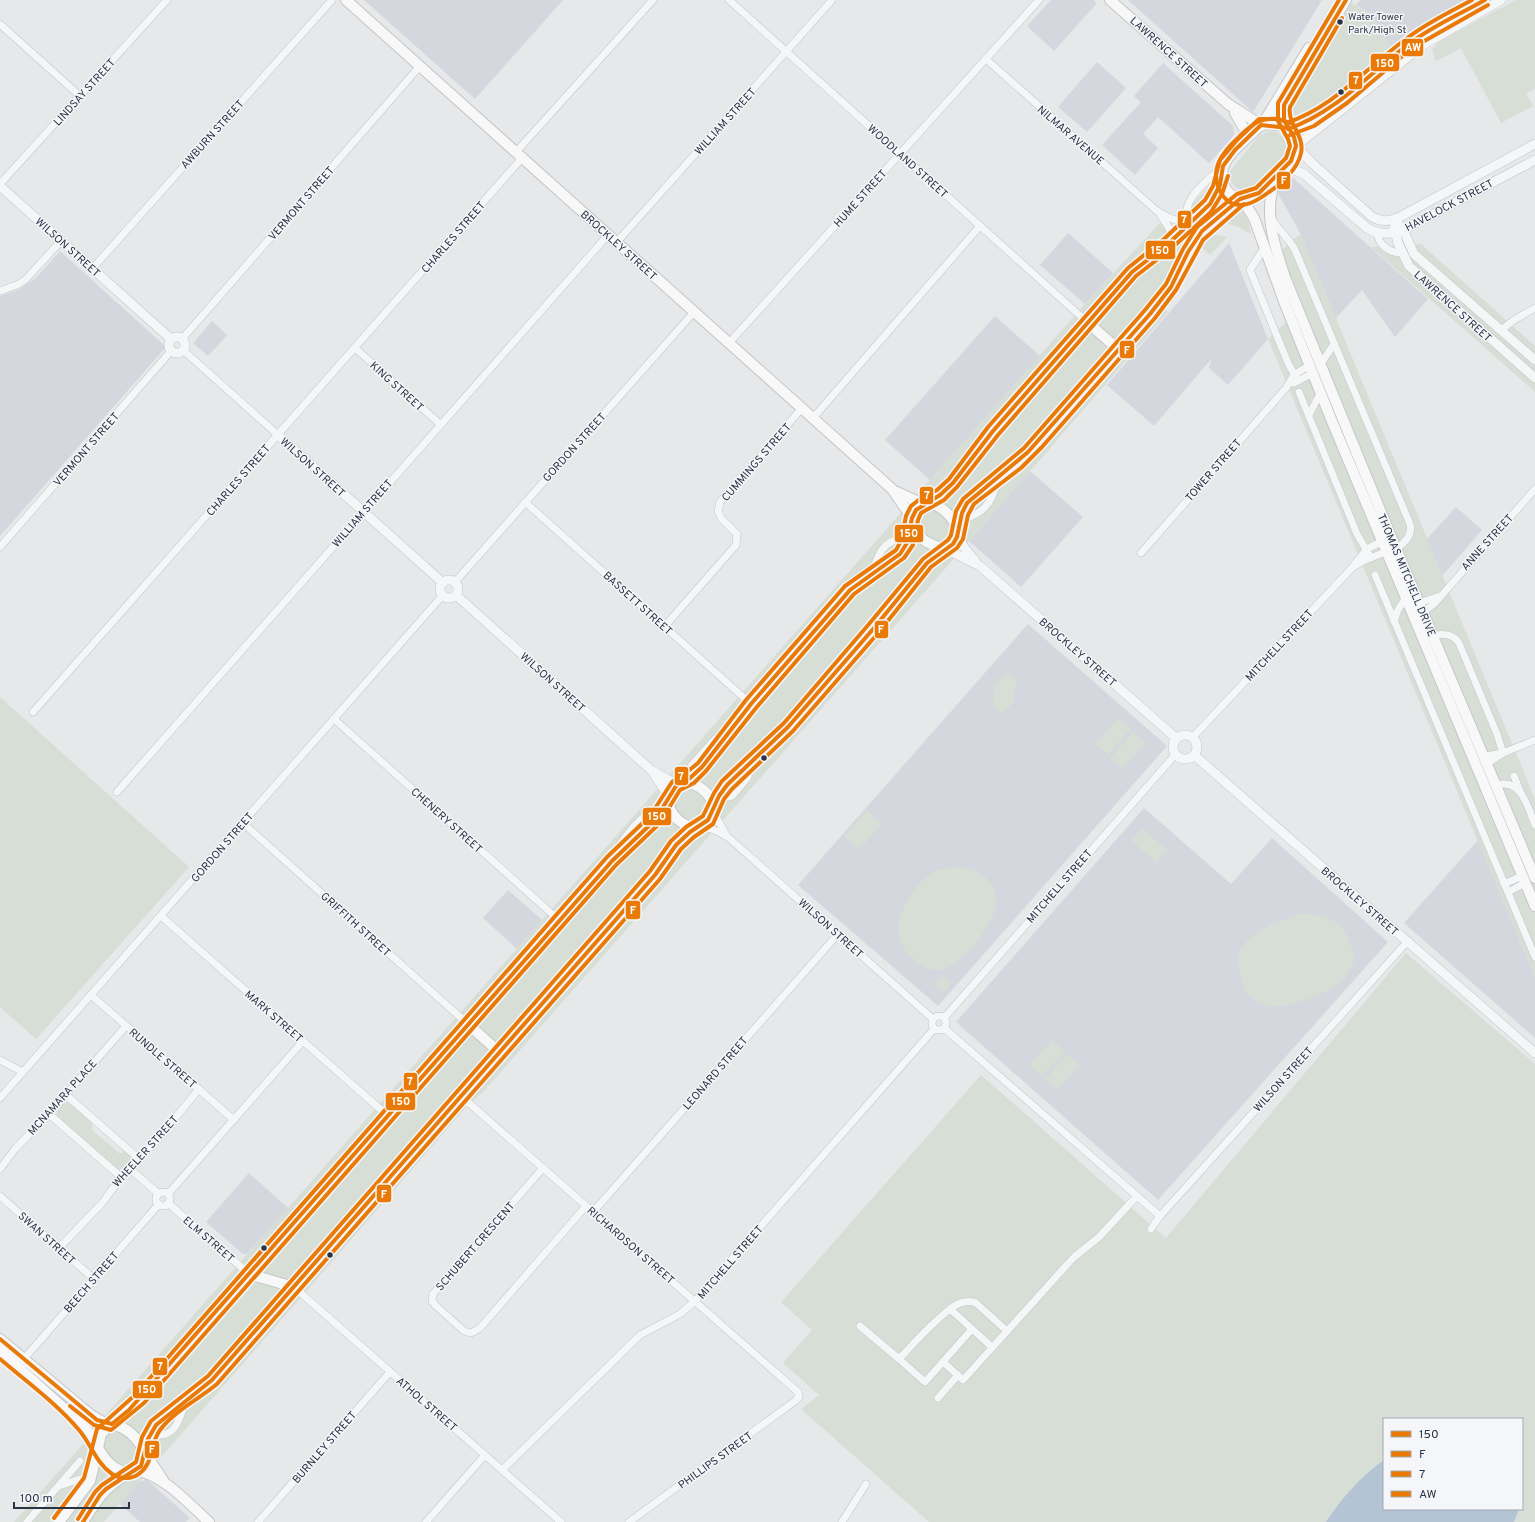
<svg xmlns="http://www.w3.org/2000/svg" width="1535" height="1522" viewBox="0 0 1535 1522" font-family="Overpass,sans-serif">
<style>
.built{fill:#d4d7dd}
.green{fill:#d6ded6;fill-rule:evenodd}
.water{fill:#b4c4d5}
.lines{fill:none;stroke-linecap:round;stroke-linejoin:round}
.minor-casing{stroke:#c4c6c8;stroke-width:8}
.tertiary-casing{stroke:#c4c6c8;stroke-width:10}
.secondary-casing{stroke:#c4c6c8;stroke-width:12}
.minor{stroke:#f5f6f7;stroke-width:7}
.tertiary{stroke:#f5f6f7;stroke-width:9}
.secondary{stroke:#f8f8f8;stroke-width:10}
.bus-1-casing{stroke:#f4f6f9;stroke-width:7}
.bus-2-casing{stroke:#f4f6f9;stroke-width:7}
.bus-3-casing{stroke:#f4f6f9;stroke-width:7}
.bus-4-casing{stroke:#f4f6f9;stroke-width:7}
.bus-1{stroke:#ea7a07;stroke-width:4}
.bus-2{stroke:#ea7a07;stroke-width:4}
.bus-3{stroke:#ea7a07;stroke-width:4}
.bus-4{stroke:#ea7a07;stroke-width:4}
.bus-dot{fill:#2b3445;stroke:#f4f6f9;stroke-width:1.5}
.labels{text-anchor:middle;stroke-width:3;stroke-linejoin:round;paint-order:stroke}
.bus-label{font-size:10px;fill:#2b3445;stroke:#f4f6f9;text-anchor:start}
.street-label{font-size:11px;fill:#2b3445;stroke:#f4f6f9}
.line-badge{stroke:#f4f6f9;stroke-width:1.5}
.badge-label{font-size:11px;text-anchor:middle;font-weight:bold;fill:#fff}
</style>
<rect width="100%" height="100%" fill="#e6e8ea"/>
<g class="built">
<path d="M364 0H563L475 99Z"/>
<path d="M1051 0H1093L1097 3 1054 51 1027 26Z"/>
<path d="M1128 0H1322L1253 112Z"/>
<path d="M1360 0H1469L1391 48 1373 15 1356 5Z"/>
<path d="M1097 62 1126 88 1087 132 1058 107Z"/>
<path d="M1163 63 1233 126 1234 135 1209 163 1158 117 1143 134 1158 148 1135 175 1102 145 1141 102 1134 96Z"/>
<path d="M1290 178H1293L1428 299 1395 337 1362 290 1336 318 1298 229 1277 192Z"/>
<path d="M1068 233 1113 273 1085 304 1040 265Z"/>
<path d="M1229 243 1268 339 1228 385 1209 368 1212 358 1154 426 1107 385Z"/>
<path d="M60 251 166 347 0 536V296L18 290 36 278Z"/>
<path d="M995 316 1040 356 930 480 885 440Z"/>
<path d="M212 321 227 335 208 356 194 344V342Z"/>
<path d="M1030 471 1083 517 1021 587 969 541Z"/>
<path d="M1456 507 1482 530 1442 576 1427 539Z"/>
<path d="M1028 624 1167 746 938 1006 798 885Z"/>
<path d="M1144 808 1231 884 1272 838 1388 942 1158 1200 956 1022Z"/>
<path d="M1478 840 1535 978V1038L1404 923Z"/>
<path d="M508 890 542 920 517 949 483 918Z"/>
<path d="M249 1173 288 1208 247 1254H243L206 1222Z"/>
<path d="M147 1480 190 1518 186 1522H140L120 1504 140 1481Z"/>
</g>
<g class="green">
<path d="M1516 0H1535V89L1526 93 1533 106 1501 123 1461 48 1436 61 1432 50 1438 42Z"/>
<path d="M1351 3 1373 15 1391 48 1312 116 1301 120C1293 117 1291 113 1291 105L1324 54Z"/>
<path d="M1269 131C1281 131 1289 140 1287 152 1278 168 1246 209 1231 181L1230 171 1259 136Z"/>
<path d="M1215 179C1212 194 1202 207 1190 216V207Z"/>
<path d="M1221 194 1229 204 1174 273 1155 302 1168 312 973 537 483 1092 466 1107 297 1302 104 1522H14L84 1443 109 1411 1085 304 1160 223 1176 243 1211 210Z"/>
<path d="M1242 211 1248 220 1251 234 1236 226 1221 222Z"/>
<path d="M1212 234 1227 237 1210 255 1200 246Z"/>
<path d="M1301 234 1535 799V978L1268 339 1286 322 1265 268 1291 241Z"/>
<path d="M1421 244 1535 346V392L1371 247Z"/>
<path d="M1008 672 1017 681 1013 703 1002 714 993 706 994 686Z"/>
<path d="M0 697 189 867 36 1039 0 1007Z"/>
<path d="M1118 718 1131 729 1108 755 1095 744Z"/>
<path d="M1133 732 1146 743 1123 769 1110 758Z"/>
<path d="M867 810 882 824 859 850 844 836Z"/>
<path d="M1142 828 1168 850 1156 863 1131 840Z"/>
<path d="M956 867C970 867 976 870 986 878 1009 899 989 926 974 945 966 954 954 967 941 970 936 971 930 969 926 968 920 966 916 961 911 957 884 932 906 893 930 874 937 869 948 868 956 867Z"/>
<path d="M1301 914C1337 915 1346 924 1355 958 1347 982 1336 989 1313 997 1300 1001 1288 1008 1274 1006 1265 1005 1254 1001 1247 994 1244 990 1243 984 1242 980 1237 964 1234 953 1247 941 1262 925 1281 921 1301 914Z"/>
<path d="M1406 953 1535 1064V1522H929L801 1409 819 1395 783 1363 812 1330 781 1302 981 1075 1166 1238ZM1384 1419H1522V1509H1384Z"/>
<circle cx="943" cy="984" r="7"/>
<path d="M1052 1040 1065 1051 1042 1076 1029 1065Z"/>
<path d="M1067 1054 1080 1065 1058 1090 1045 1079Z"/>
<path d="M67 1102 92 1121V1130L119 1153H123L122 1148 130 1155C131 1163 125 1170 118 1170L57 1117V1111L63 1104Z"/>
</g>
<path class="water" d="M1384 1460V1509H1519L1514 1522H1326C1341 1499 1361 1476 1384 1460Z"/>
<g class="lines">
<g class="minor-casing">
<g id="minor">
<path d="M729 0 1087 322"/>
<path d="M0 24 80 96"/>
<path d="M986 59 1157 211C1170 219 1180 224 1195 218"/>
<path d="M516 152 653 0"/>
<path d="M0 184 167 0"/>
<path d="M1160 214 1169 228 1172 241"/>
<path d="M1272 219C1278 230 1289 238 1295 250L1410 524C1413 535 1405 543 1396 549"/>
<path d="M1187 224C1181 205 1198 188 1212 176 1215 173 1219 172 1222 169"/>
<path d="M1377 233C1379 245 1389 253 1402 253"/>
<path d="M616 243 832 0"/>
<path d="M1265 247 1250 270 1288 363 1298 381"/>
<path d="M92 269 332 0"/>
<path d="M0 291 19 284 26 279 61 241"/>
<path d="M1501 330 1514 320 1535 308"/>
<path d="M182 339 420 66"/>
<path d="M729 343 1039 0"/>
<path d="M355 348 440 424"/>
<path d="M183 350 278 435"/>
<path d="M1320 365 1334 344"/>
<path d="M1294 383 1313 373"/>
<path d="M1299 392 1357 534 1371 558"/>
<path d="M1309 415 1321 392"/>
<path d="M813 418 980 226"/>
<path d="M525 502 751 704"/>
<path d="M959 521C964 518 969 518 974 515 989 508 995 494 997 479"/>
<path d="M0 547 171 351"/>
<path d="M1141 553 1286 388 1294 375 1310 365"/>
<path d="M1355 566 1363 561 1385 552"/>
<path d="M871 575C877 562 878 548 893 541 898 537 904 536 910 533"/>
<path d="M1375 575 1535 957"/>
<path d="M455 582 694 312"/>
<path d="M1419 603 1440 596"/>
<path d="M1423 612 1434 604 1535 489"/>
<path d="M1394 621 1398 610 1405 599"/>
<path d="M664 627 736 545 737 534 721 518 718 511 720 502 802 408"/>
<path d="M1432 636C1442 633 1453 634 1459 643L1497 734 1503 753"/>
<path d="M33 712 522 158"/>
<path d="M334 719 560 921"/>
<path d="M1192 738 1350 570 1367 549 1381 542"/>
<path d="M1485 756 1503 753"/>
<path d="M1488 763 1503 753 1535 740"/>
<path d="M696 773 691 766 715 739 724 736"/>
<path d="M1514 776 1520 791"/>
<path d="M1497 785C1522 778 1528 808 1535 825"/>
<path d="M117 792 608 235"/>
<path d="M719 796 729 797 733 795 748 777 749 764"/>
<path d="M713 811 726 835"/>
<path d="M243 823 469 1025"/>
<path d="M700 826 717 831 729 838 933 1019"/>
<path d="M613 857C618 845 638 819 649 813 654 811 657 813 661 811"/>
<path d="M1504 884 1522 876"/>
<path d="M1508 892 1525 883"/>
<path d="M161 916 388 1116"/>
<path d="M91 995 234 1120"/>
<circle cx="939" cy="1023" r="7"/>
<path d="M944 1018 1175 755"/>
<path d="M944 1028 1160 1216"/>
<path d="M0 1060 23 1072"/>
<path d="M66 1095 138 1158"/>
<path d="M461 1096 798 1392 799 1397 795 1401 629 1522"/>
<path d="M0 1098 443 595"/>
<path d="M49 1114 121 1177"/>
<path d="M543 1168 433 1294 432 1301 435 1305 464 1331 471 1333 480 1328 586 1206"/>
<path d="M0 1169 15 1149 49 1114 126 1026"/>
<path d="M130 1169 159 1194"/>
<circle cx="163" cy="1199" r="7"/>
<path d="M168 1194 303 1041"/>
<path d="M0 1196 94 1279"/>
<path d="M168 1203 249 1274"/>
<path d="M593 1212 838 934"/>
<path d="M1151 1229 1160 1216 1407 942"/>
<path d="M59 1248 103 1202 121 1177 158 1139 199 1089"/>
<path d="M294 1287 561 1522"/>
<path d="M950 1309 992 1347"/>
<path d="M860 1326 899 1359C913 1344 939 1315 956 1305 961 1302 970 1300 976 1303L1007 1331"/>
<path d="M899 1359 925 1382 972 1329"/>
<path d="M23 1360 159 1204"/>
<path d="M943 1362 963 1380 1073 1258 1099 1237 1137 1196"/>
<path d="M938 1398 958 1375"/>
<path d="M150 1434C155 1435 162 1436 166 1434 179 1429 181 1412 186 1401"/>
<path d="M502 1470 640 1335 680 1314 695 1301 934 1029"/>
<path d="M59 1486 92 1475"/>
<path d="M27 1522 80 1461"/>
<path d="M258 1522 390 1372"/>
<path d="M426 1522 485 1455"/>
<path d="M842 1522 866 1484"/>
</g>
</g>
<g class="tertiary-casing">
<g id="tertiary">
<path d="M1288 129C1333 118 1373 70 1410 43 1433 26 1460 14 1485 0"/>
<path d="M1296 146 1423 45 1501 0"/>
<path d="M1296 147 1312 163 1371 216C1380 222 1388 222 1398 218L1535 144"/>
<path d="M1284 169 1297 171 1304 174 1367 228C1379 235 1390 235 1403 230L1535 160"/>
<path d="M0 186 171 339"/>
<path d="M1399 225 1405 234 1414 254 1535 360"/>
<path d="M1394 227 1398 243 1409 266 1535 378"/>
<circle cx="177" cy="345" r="8"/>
<path d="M278 435 443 583"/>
<path d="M958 533 963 546 976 562"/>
<path d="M946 549 980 566 1176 738"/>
<circle cx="449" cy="589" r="9"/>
<path d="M456 595 651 770 672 782 679 784"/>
<circle cx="1185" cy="747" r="12"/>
<path d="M1194 755 1535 1053"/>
<path d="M654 774 669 797"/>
</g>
</g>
<g class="secondary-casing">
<g id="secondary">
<path d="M346 0 892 489 912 518"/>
<path d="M1110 0 1228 104 1261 125"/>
<path d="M1235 113 1245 130 1242 143"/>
<path d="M1262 125 1309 48"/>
<path d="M1288 128C1280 125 1271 123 1263 125 1258 126 1253 133 1249 136 1236 148 1213 167 1225 187 1228 194 1234 198 1242 199 1259 197 1298 165 1296 145 1295 129 1279 125 1284 105L1346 0"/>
<path d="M1279 174C1260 206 1275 248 1286 280L1396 549 1535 878"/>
<path d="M1242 199 1254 218 1285 304 1331 419 1535 906"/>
<path d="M1087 322 1119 350"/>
<path d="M897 492 923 504"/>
<path d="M927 503C957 486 973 455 994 430 1036 379 1080 330 1124 281 1152 250 1217 219 1222 174"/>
<path d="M945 549C930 545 916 539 912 522L915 512 923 504C939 500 954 518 958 531"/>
<path d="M681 783 690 778 702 767 751 704 850 590 900 554 907 543 912 522"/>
<path d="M681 783C698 780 720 799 711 817 695 847 646 803 681 783Z"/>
<path d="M713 809 727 785 788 727 874 628 927 563 953 544 957 537 962 513 969 500 1017 464 1028 452 1150 314 1176 279 1188 252 1198 236 1213 221 1240 199"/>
<path d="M469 1025 499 1052"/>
<path d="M249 1274 294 1287"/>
<path d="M0 1339 91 1415 101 1421 111 1424"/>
<path d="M0 1351 77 1420 90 1434 98 1447"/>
<path d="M112 1424 139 1399 612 861 655 820 669 799"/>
<path d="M145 1453C138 1438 128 1427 111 1424L101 1434 98 1448C103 1457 110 1467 121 1471 147 1481 145 1437 157 1424 171 1407 195 1395 212 1380L626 908 655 875 676 845 698 827"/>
<path d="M145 1453 163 1480"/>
<path d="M135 1470C164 1475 188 1503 209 1522"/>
<path d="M59 1522 90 1481 98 1448"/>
<path d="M83 1522C98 1498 105 1486 131 1472"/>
</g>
</g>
<use href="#minor" class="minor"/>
<use href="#tertiary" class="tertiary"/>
<use href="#secondary" class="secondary"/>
<g class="bus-1-casing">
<g id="bus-1">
<path d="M1288 129C1337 112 1369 73 1410 43 1433 26 1460 14 1485 0"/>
<path d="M0 1339 97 1420 112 1424 129 1410 612 861 655 820 676 786 690 778 702 767 751 704 850 590 900 554 907 543 912 518 916 510 940 495 953 483 993 431 1132 272 1168 244 1210 204 1220 185 1223 166 1235 150 1261 125 1288 128"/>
<path d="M83 1522 100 1495 106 1489 141 1466 148 1439 156 1425 212 1380 655 875 676 845 690 832 708 820 719 796 727 785 788 727 874 628 927 563 953 544 957 537 962 513 967 503 1028 452 1150 314 1171 287 1188 252 1202 231 1240 199 1259 193 1291 161 1296 146 1294 137 1284 120V105L1346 0"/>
</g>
</g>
<g class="bus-2-casing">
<g id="bus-2">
<path d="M1278 119C1262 117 1254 123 1243 133 1234 142 1223 151 1218 164 1212 180 1221 205 1241 205 1251 205 1261 198 1269 192 1281 184 1298 169 1301 153 1305 135 1287 124 1290 107L1342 18"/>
<path d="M1290 135 1314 126 1347 103"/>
<path d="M0 1359C27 1382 56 1403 79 1430 91 1444 96 1463 112 1474 120 1479 132 1480 140 1473 154 1462 150 1443 160 1430 174 1411 199 1399 217 1384L660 879 681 849 694 837 713 824 724 799 732 789 793 731 879 632 931 567 957 548 963 539 968 515 974 504 1021 468 1042 447 1155 318 1176 290 1203 240 1244 204"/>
<path d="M70 1406 94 1425 111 1430 144 1403 616 865 659 824 680 790 694 783 706 771 756 708 854 594 904 558 913 545 918 520 921 513 944 500 957 487 998 435 1136 276 1172 248 1211 212 1222 194 1228 176"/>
</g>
</g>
<g class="bus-3-casing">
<g id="bus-3">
<path d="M1286 123C1334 107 1366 68 1406 39 1426 23 1450 12 1472 0"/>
<path d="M54 1518 84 1478 97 1429 135 1395 607 857 650 816 672 782 686 773 698 763 746 700 845 586 896 550 901 541 906 516 911 506 920 499 937 490 949 479 988 427 1128 268 1164 239 1205 200 1213 186 1220 160 1238 139 1259 119H1278L1290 123"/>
<path d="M78 1519 95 1492 102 1485 136 1462 142 1437 151 1421 208 1376 650 871 671 841 686 827 703 816 714 793 722 781 784 723 869 624 923 559 948 540 951 535 956 511 963 499 1024 448 1145 310 1166 284 1183 249 1197 227 1237 194 1256 188 1286 158 1290 146 1288 139 1278 121V103L1339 0"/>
</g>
</g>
<g class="bus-4-casing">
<path id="bus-4" d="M1347 103 1412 48 1488 5"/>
</g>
<use href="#bus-1" class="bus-1"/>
<use href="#bus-2" class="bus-2"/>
<use href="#bus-3" class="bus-3"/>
<use href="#bus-4" class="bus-4"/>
</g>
<g class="bus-dot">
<circle cx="1340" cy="22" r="3.5"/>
<circle cx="1341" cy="92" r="3.5"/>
<circle cx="764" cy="758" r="3.5"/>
<circle cx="264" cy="1248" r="3.5"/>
<circle cx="330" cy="1255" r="3.5"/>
</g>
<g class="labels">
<g class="bus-label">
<text x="1348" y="20">Water Tower<tspan x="1348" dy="13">Park/High St</tspan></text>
</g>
<g class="street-label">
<text transform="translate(1169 52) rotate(42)" y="4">LAWRENCE STREET</text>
<text transform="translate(84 92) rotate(-48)" y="4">LINDSAY STREET</text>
<text transform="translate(725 121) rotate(-48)" y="4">WILLIAM STREET</text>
<text transform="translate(212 134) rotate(-48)" y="4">AWBURN STREET</text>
<text transform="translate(1071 135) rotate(41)" y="4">NILMAR AVENUE</text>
<text transform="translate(908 161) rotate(42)" y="4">WOODLAND STREET</text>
<text transform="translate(860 198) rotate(-48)" y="4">HUME STREET</text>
<text transform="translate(301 203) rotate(-49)" y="4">VERMONT STREET</text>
<text transform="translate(1449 205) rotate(-28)" y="4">HAVELOCK STREET</text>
<text transform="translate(453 237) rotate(-49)" y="4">CHARLES STREET</text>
<text transform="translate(619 245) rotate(42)" y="4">BROCKLEY STREET</text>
<text transform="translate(68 247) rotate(42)" y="4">WILSON STREET</text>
<text transform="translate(1453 306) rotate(42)" y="4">LAWRENCE STREET</text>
<text transform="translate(397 386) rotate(42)" y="4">KING STREET</text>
<text transform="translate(574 447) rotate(-48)" y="4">GORDON STREET</text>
<text transform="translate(86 449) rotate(-49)" y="4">VERMONT STREET</text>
<text transform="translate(756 462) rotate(-49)" y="4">CUMMINGS STREET</text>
<text transform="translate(313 467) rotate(42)" y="4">WILSON STREET</text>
<text transform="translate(1213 470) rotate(-49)" y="4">TOWER STREET</text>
<text transform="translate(238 480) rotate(-49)" y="4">CHARLES STREET</text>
<text transform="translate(362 513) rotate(-49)" y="4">WILLIAM STREET</text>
<text transform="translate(1487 542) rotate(-48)" y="4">ANNE STREET</text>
<text transform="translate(1407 575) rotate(67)" y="4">THOMAS MITCHELL DRIVE</text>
<text transform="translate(638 603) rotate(42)" y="4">BASSETT STREET</text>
<text transform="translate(1279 645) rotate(-47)" y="4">MITCHELL STREET</text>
<text transform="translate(1078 652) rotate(41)" y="4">BROCKLEY STREET</text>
<text transform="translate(553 682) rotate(42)" y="4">WILSON STREET</text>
<text transform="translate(447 820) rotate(42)" y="4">CHENERY STREET</text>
<text transform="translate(222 847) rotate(-49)" y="4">GORDON STREET</text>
<text transform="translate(1059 886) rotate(-49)" y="4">MITCHELL STREET</text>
<text transform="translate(1360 901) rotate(41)" y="4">BROCKLEY STREET</text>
<text transform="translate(356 924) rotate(42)" y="4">GRIFFITH STREET</text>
<text transform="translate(831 928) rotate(42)" y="4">WILSON STREET</text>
<text transform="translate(274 1016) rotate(41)" y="4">MARK STREET</text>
<text transform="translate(163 1058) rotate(41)" y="4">RUNDLE STREET</text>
<text transform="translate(715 1073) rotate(-49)" y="4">LEONARD STREET</text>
<text transform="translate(1283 1079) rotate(-48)" y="4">WILSON STREET</text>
<text transform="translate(62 1097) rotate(-48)" y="4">MCNAMARA PLACE</text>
<text transform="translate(145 1151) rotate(-48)" y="4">WHEELER STREET</text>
<text transform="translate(47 1238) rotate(42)" y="4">SWAN STREET</text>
<text transform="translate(209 1239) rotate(41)" y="4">ELM STREET</text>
<text transform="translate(631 1245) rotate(41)" y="4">RICHARDSON STREET</text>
<text transform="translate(475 1246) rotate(-49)" y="4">SCHUBERT CRESCENT</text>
<text transform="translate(730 1262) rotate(-49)" y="4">MITCHELL STREET</text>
<text transform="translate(91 1282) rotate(-49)" y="4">BEECH STREET</text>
<text transform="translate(427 1404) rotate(41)" y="4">ATHOL STREET</text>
<text transform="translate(324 1447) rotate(-49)" y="4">BURNLEY STREET</text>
<text transform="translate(715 1460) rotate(-36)" y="4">PHILLIPS STREET</text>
</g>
</g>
<g class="line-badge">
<rect x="1401" y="38" width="23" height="19" rx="4" fill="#ea7a07"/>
<rect x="1370" y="53" width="30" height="19" rx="4" fill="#ea7a07"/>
<rect x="1348" y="71" width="15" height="19" rx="4" fill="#ea7a07"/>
<rect x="1276" y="171" width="15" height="19" rx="4" fill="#ea7a07"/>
<rect x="1177" y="210" width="15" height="19" rx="4" fill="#ea7a07"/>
<rect x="1145" y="240" width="31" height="20" rx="4" fill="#ea7a07"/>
<rect x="1119" y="340" width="16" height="19" rx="4" fill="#ea7a07"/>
<rect x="919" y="486" width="15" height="19" rx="4" fill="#ea7a07"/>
<rect x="894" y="524" width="30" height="19" rx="4" fill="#ea7a07"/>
<rect x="874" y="620" width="15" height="19" rx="4" fill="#ea7a07"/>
<rect x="674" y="766" width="15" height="20" rx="4" fill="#ea7a07"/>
<rect x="642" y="807" width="30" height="19" rx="4" fill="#ea7a07"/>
<rect x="625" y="900" width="16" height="20" rx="4" fill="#ea7a07"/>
<rect x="403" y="1072" width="15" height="19" rx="4" fill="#ea7a07"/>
<rect x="385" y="1092" width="31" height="19" rx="4" fill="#ea7a07"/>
<rect x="376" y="1184" width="16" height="19" rx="4" fill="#ea7a07"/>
<rect x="152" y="1357" width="16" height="19" rx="4" fill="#ea7a07"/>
<rect x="132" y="1380" width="31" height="19" rx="4" fill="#ea7a07"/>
<rect x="144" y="1440" width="16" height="19" rx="4" fill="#ea7a07"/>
</g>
<g class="badge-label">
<text x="1413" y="51">AW</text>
<text x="1385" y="67">150</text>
<text x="1356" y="84">7</text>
<text x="1284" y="184">F</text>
<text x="1184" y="223">7</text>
<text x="1160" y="254">150</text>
<text x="1127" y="354">F</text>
<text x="927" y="499">7</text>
<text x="909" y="537">150</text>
<text x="881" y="633">F</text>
<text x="681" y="780">7</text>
<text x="657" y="820">150</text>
<text x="633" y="914">F</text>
<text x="410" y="1085">7</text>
<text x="401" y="1105">150</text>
<text x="384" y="1198">F</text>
<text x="160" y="1370">7</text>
<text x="147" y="1393">150</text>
<text x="152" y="1453">F</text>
</g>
<rect x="1383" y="1418" width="140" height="92" fill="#f4f6f9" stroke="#a4a8b1"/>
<rect x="1391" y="1431" width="20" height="6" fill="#ea7a07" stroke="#a4a8b1"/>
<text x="1419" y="1438" font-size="12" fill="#2b3445">150</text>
<rect x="1391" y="1451" width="20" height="6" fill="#ea7a07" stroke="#a4a8b1"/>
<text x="1419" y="1458" font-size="12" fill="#2b3445">F</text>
<rect x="1391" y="1471" width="20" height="6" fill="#ea7a07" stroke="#a4a8b1"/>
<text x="1419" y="1478" font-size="12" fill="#2b3445">7</text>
<rect x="1391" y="1491" width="20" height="6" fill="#ea7a07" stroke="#a4a8b1"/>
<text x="1419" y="1498" font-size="12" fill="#2b3445">AW</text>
<path d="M14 1502v6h115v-6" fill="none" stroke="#2b3445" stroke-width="2"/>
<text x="20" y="1502" font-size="12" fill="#2b3445" stroke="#f4f6f9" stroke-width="3" paint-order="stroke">100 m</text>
</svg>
